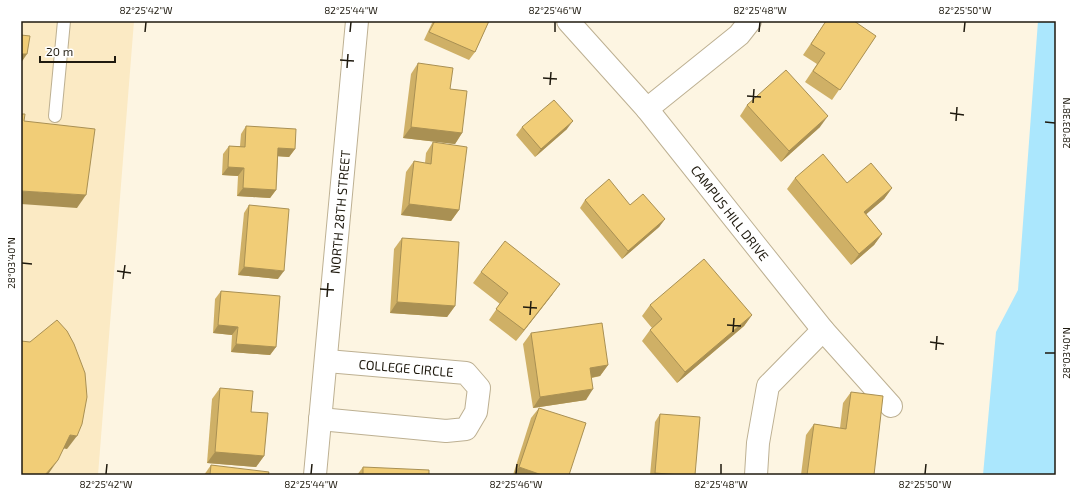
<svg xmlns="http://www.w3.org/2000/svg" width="1077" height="496" viewBox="0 0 1077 496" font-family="'Exo 2',sans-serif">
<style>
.built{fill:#fbeac4}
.water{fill:#abe7fd}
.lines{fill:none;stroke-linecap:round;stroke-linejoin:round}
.service-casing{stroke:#bdb092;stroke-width:14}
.minor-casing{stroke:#bdb092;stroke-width:24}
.service{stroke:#fff;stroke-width:12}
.minor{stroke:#fff;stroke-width:22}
.wall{fill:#cfb066}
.shaded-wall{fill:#a99053}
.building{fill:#f1cd77;stroke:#a99053}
.ticks{fill:none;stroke:#1f1a0f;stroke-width:1.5}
.labels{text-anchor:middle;stroke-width:3;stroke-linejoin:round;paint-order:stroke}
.street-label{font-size:13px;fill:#1f1a0f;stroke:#fff}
.neatline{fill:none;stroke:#1f1a0f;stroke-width:1.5}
.ticks-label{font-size:10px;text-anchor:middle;fill:#1f1a0f}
</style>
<rect width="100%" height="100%" fill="#fdf5e2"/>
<path class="built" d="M21 21H134L98 475H21Z"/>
<path class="water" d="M1038 21H1056V475H983L996 332 1018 290Z"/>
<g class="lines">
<g class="service-casing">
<path id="service" d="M55 116 64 21"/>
</g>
<g class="minor-casing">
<g id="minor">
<path d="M568 21 647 109 823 330 891 406"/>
<path d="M647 109 739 35 750 21"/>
<path d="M320 419 446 431 466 429 476 412 479 388 466 373 327 361"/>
<path d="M315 475 357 21"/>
<path d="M756 475 758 443 768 386 823 330"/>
</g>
</g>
<use href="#service" class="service"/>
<use href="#minor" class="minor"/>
</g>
<g class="wall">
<path d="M433 21H489L475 52 469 60 424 40Z"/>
<path d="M826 21 876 36 832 100 805 82 817 64 803 55Z"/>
<path d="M418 63 450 89 462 133 455 144 403 138 411 74Z"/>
<path d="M747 105 820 127 781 162 740 116Z"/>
<path d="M246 126 295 149 289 157 278 156 276 190 270 198 237 196 238 176 222 175 223 154 229 146H240L241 134Z"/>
<path d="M522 127 567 129 535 157 516 135Z"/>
<path d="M433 142 459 210 451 221 401 215 406 172 414 161 425 163 426 153Z"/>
<path d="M795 178 892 188 884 199 866 214 882 234 874 245 851 265 787 189Z"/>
<path d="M585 200 630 205 665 219 659 227 622 259 580 208Z"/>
<path d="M249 205 278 279 238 275 244 213Z"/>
<path d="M402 238 455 306 447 317 390 313 394 249Z"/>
<path d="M481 272 552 295 516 341 489 320 500 304 473 283Z"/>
<path d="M221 291 276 347 270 355 231 352 232 335 213 333 215 299Z"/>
<path d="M650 305 752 315 744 326 677 383 642 341 650 330 652 328 642 316Z"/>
<path d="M531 333 608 365 600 376 592 378 586 400 533 408 523 344Z"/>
<path d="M220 388 251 412 264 456 256 467 207 463 212 399Z"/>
<path d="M851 392 874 475H801L806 435 814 424 840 428 843 403Z"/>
<path d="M539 408 569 475H513L531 418Z"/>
<path d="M660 414 695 475H650L655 422Z"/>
<path d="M211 465 268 475H204Z"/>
<path d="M363 467 429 475H357Z"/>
</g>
<g class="shaded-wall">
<path d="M21 54H27L21 63Z"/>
<path d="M828 116 820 127 781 162 789 151Z"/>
<path d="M573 121 567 129 535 157 541 149Z"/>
<path d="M411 127 462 133 455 144 403 138Z"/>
<path d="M278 148 295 149 289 157 273 156Z"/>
<path d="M228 167 244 168 238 176 222 175Z"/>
<path d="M243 188 276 190 270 198 237 196Z"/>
<path d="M892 188 884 199 856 223 864 212Z"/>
<path d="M21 191 86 195 77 208 21 204Z"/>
<path d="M409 204 459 210 451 221 401 215Z"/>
<path d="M665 219 659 227 622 259 628 251Z"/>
<path d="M882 234 874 245 851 265 859 254Z"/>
<path d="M244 267 284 271 278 279 238 275Z"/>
<path d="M560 284 552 295 516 341 524 330Z"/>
<path d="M397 302 455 306 447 317 390 313Z"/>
<path d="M752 315 744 326 677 383 685 372Z"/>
<path d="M218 325 238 327 232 335 213 333Z"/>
<path d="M236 344 276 347 270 355 231 352Z"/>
<path d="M608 365 600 376 583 379 590 368Z"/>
<path d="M593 389 586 400 533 408 540 397Z"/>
<path d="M70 435 77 436 67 449 61 448Z"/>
<path d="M215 452 264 456 256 467 207 463Z"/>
<path d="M58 460 49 473 47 475H45Z"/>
<path d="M519 467 542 475H514Z"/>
<path d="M655 473 680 475H654Z"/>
</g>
<g class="building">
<path d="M435 21H489L475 52 429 32Z"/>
<path d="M826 21H854L876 36 840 90 813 71 825 53 811 44Z"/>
<path d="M21 35 30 36 27 54H21Z"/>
<path d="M418 63 453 68 450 89 467 91 462 133 411 127Z"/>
<path d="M786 70 828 116 789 151 747 105Z"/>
<path d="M554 100 573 121 541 149 522 127Z"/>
<path d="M21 114H25L24 121 95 129 86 195 21 191Z"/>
<path d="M246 126 296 129 295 149 278 148 276 190 243 188 244 168 228 167 229 146 245 147Z"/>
<path d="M433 142 467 147 459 210 409 204 414 161 431 164Z"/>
<path d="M823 154 847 183 871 163 892 188 864 212 882 234 859 254 795 178Z"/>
<path d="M609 179 630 205 643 194 665 219 628 251 585 200Z"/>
<path d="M249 205 289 209 284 271 244 267Z"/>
<path d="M402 238 459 242 455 306 397 302Z"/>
<path d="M505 241 560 284 524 330 496 309 508 293 481 272Z"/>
<path d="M704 259 752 315 685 372 650 330 662 319 650 305Z"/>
<path d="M221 291 280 296 276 347 236 344 238 327 218 325Z"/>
<path d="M57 320 67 331 74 344 85 373 87 397 82 424 77 436 70 435 58 460 45 475H21V341L30 342Z"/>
<path d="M602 323 608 365 590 368 593 389 540 397 531 333Z"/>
<path d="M220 388 253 391 251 412 268 413 264 456 215 452Z"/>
<path d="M851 392 883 396 874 475H807L814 424 846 429Z"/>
<path d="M539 408 586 423 569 475H542L519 467Z"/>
<path d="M660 414 700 417 695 475H680L655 473Z"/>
<path d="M211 465 269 472 268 475H210Z"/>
<path d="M363 467 429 470V475H363Z"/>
</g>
<path class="ticks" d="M145 32 146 22M350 32 351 22M555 32V22M759 32 760 22M964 32 965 22M340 60 354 61M347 68 348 54M543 78 557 79M550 85 551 72M747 96 761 97M753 103 754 89M950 113 964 115M956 121 957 107M1045 122 1055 123M22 263 32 264M117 271 131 273M123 279 125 265M320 289 334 290M327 297 328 283M523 307 537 308M530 315 531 301M727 325 741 326M733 332 734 318M930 342 944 344M936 350 937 336M1045 353H1055M106 474 107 464M311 474 312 464M516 474 517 464M721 474V464M925 474 926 464"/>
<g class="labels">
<g class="street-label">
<text transform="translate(340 212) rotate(-85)" y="5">NORTH 28TH STREET</text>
<text transform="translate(730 213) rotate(52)" y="5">CAMPUS HILL DRIVE</text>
<text transform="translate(406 368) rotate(5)" y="5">COLLEGE CIRCLE</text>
</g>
</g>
<rect width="1077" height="496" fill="none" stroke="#ffffff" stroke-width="44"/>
<path d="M40 56v6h75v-6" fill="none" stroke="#1f1a0f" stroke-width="2"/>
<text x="46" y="56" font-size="12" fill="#1f1a0f" stroke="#ffffff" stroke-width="3" paint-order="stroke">20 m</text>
<rect x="22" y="22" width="1033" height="452" class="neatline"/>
<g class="ticks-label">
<text x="146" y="14">82°25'42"W</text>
<text x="351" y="14">82°25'44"W</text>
<text x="555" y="14">82°25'46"W</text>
<text x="760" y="14">82°25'48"W</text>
<text x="965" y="14">82°25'50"W</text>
<text transform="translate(1066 123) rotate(-90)" y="4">28°03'38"N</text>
<text transform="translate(11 263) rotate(-90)" y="4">28°03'40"N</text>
<text transform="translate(1066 353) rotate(-90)" y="4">28°03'40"N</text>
<text x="106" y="488">82°25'42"W</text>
<text x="311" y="488">82°25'44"W</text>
<text x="516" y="488">82°25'46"W</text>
<text x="721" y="488">82°25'48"W</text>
<text x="925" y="488">82°25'50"W</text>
</g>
</svg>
